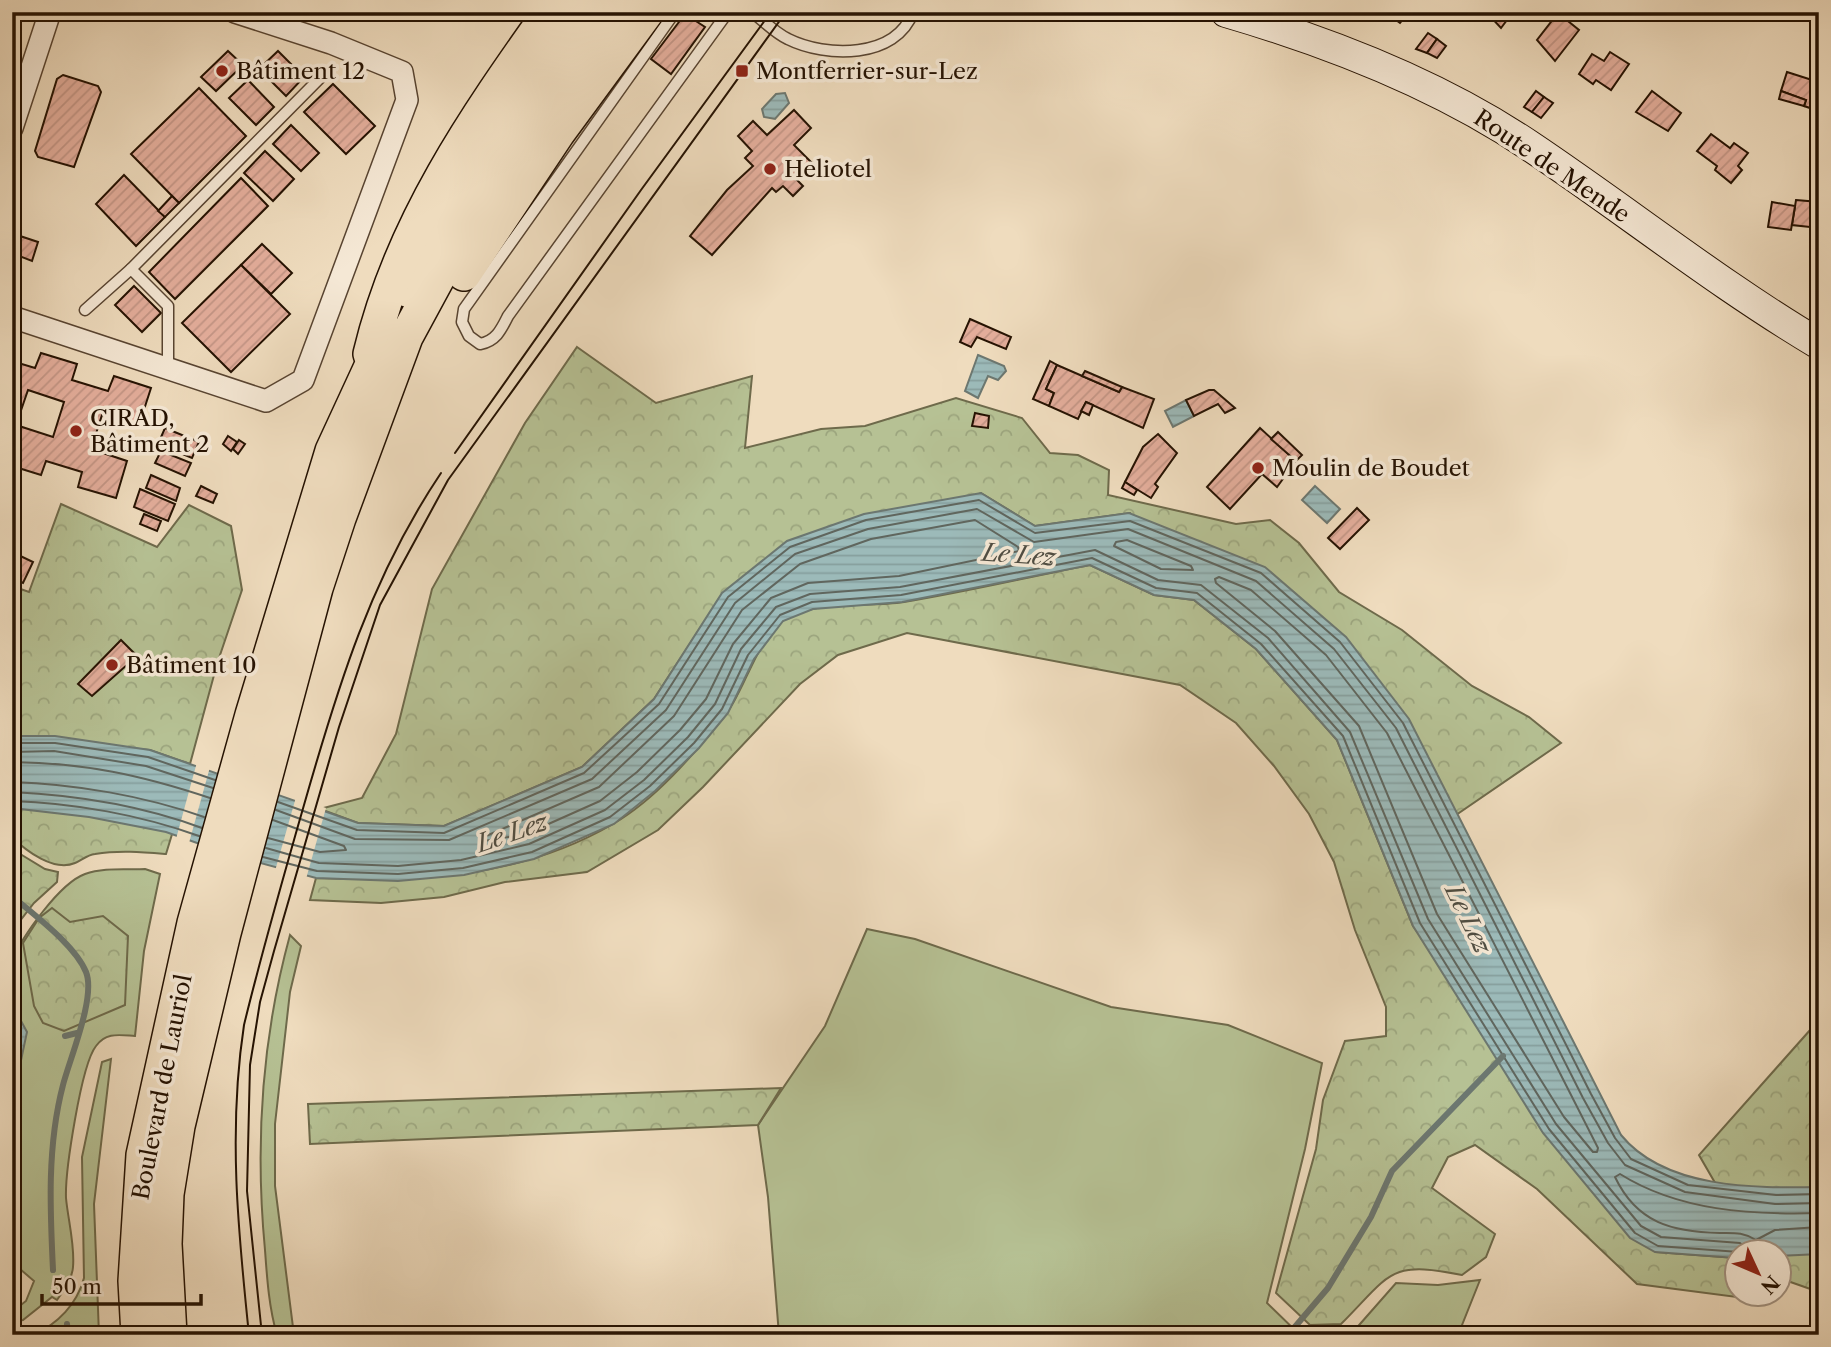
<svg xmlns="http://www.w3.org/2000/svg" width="1831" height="1347" viewBox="0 0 1831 1347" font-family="'Libre Caslon Text',serif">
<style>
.grass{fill:#b6c194;stroke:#6e6a4b;stroke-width:2}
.forest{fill:url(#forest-crowns);stroke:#6e6a4b;stroke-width:2}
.water{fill:url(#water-rules);stroke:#6c7770;stroke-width:2}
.pier{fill:#efdcbe}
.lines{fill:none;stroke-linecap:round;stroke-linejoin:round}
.shore{stroke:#60665e;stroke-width:2}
.stream{stroke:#6c7770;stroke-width:6}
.building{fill:url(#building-hatch);stroke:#251202;stroke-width:2;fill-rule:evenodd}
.lane-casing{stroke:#584431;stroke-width:13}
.street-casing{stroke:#584431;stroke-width:24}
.secondary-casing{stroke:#251202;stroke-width:32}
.primary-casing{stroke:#251202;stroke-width:36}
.lane{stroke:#f5e8d5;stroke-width:10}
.street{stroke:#f5e8d5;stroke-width:21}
.secondary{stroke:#f5e8d5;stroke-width:30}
.primary{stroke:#efdcbe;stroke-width:33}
.tram{stroke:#251202;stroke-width:2}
.poi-dot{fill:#8f2418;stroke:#f5e8d5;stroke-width:2.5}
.labels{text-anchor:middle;stroke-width:7;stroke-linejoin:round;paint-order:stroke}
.poi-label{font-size:23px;fill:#251202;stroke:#f5e8d5;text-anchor:start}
.street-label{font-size:23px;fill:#251202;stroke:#f5e8d5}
.water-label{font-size:24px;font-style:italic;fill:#4f4d42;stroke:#f5e8d5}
</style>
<defs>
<pattern id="forest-crowns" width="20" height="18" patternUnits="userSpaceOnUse" patternTransform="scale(1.75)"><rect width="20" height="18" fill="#b6c194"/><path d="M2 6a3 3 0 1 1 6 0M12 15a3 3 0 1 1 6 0" fill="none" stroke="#9ca57e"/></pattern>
<pattern id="water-rules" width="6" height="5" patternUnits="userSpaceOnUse" patternTransform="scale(1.75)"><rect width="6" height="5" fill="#9cbab9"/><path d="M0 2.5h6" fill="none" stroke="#869f9d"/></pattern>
<pattern id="building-hatch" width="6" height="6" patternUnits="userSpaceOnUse" patternTransform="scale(1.75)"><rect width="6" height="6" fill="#e4ae9c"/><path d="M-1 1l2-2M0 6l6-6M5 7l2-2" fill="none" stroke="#c39585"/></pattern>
</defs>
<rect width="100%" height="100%" fill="#efdcbe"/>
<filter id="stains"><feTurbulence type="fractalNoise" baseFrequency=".00286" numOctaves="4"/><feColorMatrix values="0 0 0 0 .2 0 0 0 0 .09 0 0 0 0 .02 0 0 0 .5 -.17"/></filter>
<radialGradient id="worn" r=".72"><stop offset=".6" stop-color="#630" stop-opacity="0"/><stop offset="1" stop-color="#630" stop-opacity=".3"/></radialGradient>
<g class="grass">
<path d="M145 869 160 874 144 951 135 1036C119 1035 106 1032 96 1046 81 1065 65 1172 66 1198 68 1220 75 1245 73 1267 72 1280 64 1290 57 1300L52 1297 23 1320 12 1322V1312L26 1301 34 1281 20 1269 12 1209V961C22 936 60 883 85 874 104 867 125 870 145 869Z"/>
<path d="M867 929 915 939 1111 1007 1228 1025 1322 1063 1305 1149 1267 1303 1300 1335H779L768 1197 758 1125 825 1026Z"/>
<path d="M290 935 301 946 290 992 275 1124V1186L294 1335H277C269 1308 267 1278 265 1250 255 1145 262 1037 290 935Z"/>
<path d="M111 1059 94 1204 99 1335H33C58 1324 77 1304 84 1278L82 1157 102 1062Z"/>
<path d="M1480 1280 1458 1335H1342L1353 1332 1396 1283 1438 1285Z"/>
</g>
<g class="forest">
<path d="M577 347 656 403 752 376 745 448 821 429 865 426 956 398 1022 418 1050 453 1078 455 1109 470 1108 495 1236 524 1270 520 1299 543 1339 592 1402 630 1472 686 1529 717 1561 743 1456 815 1130 513 1035 526 981 493 723 593 654 699 582 767 444 826 358 823 320 809 362 798 396 734 432 589 525 423Z"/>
<path d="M61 504 157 547 189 505 231 526 242 590 217 664 190 764 150 750 12 737V586L29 592Z"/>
<path d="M1090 565 1154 595 1194 600 1256 649 1337 740 1413 926 1656 1252 1736 1258V1294L1755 1295 1752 1299 1637 1284 1537 1189 1475 1145 1448 1157 1432 1188 1495 1234 1486 1257 1462 1275C1388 1260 1391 1274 1341 1324L1310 1325 1276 1293 1316 1149 1323 1100 1345 1041 1386 1036V1007L1355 930 1334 862 1309 814 1274 766 1236 723 1180 685 907 633 838 655 800 684 703 787 658 830 587 872 505 882 444 897 381 903 310 900 316 878C421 882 520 878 613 824 656 799 692 756 723 718 744 694 756 639 784 620 818 599 866 608 904 602 966 592 1028 577 1090 565Z"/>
<path d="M12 800 173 831 166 854C142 852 119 850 95 854 87 855 82 860 75 863 54 872 26 851 12 837Z"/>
<path d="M12 849 45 869 58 872 57 882 34 903 12 931Z"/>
<path d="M52 908 70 922 103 916 128 936 125 1005 64 1031 43 1023 34 1006 23 943 39 918Z"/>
<path d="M1819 1020V1292L1779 1278 1778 1252H1755L1699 1155Z"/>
<path d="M781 1088 758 1125 310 1144 308 1104Z"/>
</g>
<g class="water">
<path d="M785 93 789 103 775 119 764 117 762 109 776 94Z"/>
<path d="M978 355 1004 366 1006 371 998 380 988 376 978 398 965 391Z"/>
<path d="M1186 400 1194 416 1173 427 1165 411Z"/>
<path d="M1315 486 1340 509 1327 523 1302 500Z"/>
<path d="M981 493 1035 526 1129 513 1265 567 1346 637 1409 719 1621 1135C1665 1189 1754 1188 1819 1187V1254L1779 1256 1778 1252H1736V1258L1655 1252 1630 1238 1543 1133 1413 926 1337 740 1256 649 1194 600 1154 595 1090 565 902 602 813 609 783 621 754 659 728 713 699 748 655 791 614 824 534 859 464 875 398 881 316 878 231 855 166 832 89 817 12 808V736H55L150 750 358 823 444 826 582 767 654 699 722 593 787 541 864 514Z"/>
<path d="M12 1017 20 1019 27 1032 12 1103Z"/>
<path d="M12 1196 21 1265 12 1287Z"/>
</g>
<g class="pier">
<path d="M197 762 210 767 189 843 176 839Z"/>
<path d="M296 797 326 808 306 879 275 871Z"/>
</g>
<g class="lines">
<g class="shore">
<path d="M975 520 1018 547 1019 551 899 576 808 583 771 598 733 644 706 699 680 730 637 772 600 801 526 834 484 841 486 836 599 787 674 716 742 610 800 564 871 539Z"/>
<path d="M1127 540 1191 566 1193 570 1161 569 1114 546 1116 542Z"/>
<path d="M1219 577 1251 590 1326 655 1387 733 1598 1148 1597 1152H1593L1564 1117 1437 914 1359 726 1275 631 1216 583 1215 579Z"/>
<path d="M12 743H55L148 757 215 780"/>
<path d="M12 752 54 751 146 766 213 788"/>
<path d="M12 762C85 763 141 775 210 798"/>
<path d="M12 782C75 784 145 796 204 817"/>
<path d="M12 792C75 795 143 806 202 828"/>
<path d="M12 801C74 803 141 815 199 836"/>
<path d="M278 802 357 830 444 833 584 773 659 704 728 597 790 547 866 520 979 500 1035 533 1130 521 1261 573 1340 642 1403 723 1591 1094 1615 1138 1631 1159 1688 1185 1776 1195 1819 1194"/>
<path d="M276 810 355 839 449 840 592 779 666 710 735 603 795 554 868 529 977 509 1034 542 1128 529 1256 581 1334 649 1396 728 1583 1098 1608 1143 1625 1165 1685 1192 1775 1204 1819 1203"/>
<path d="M268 838 320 852 346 850 344 846 273 820"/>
<path d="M266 848 319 863 398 866 461 860 529 844 605 810 644 780 688 737 715 704 741 649 776 607 810 594 900 587 1095 550 1158 580 1201 585 1268 638 1350 732 1428 919 1556 1124 1641 1226 1661 1237 1740 1243 1751 1252"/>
<path d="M263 857 317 871 398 874 463 868 532 852 610 817 650 786 694 743 722 709 748 655 780 615 812 602 901 595 1092 558 1156 588 1197 593 1261 644 1343 736 1420 923 1549 1129 1635 1233 1658 1246 1739 1252"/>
<path d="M1819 1213C1751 1215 1679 1211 1620 1174L1615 1177C1637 1223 1672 1232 1720 1233 1735 1233 1743 1232 1756 1240L1775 1230 1819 1227"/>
</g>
<g class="stream">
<path d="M12 896C34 915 75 945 86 972 96 997 70 1058 63 1085 47 1146 50 1209 53 1270"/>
<path d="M65 1036 77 1033"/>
<path d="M67 1324 68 1335"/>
<path d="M1288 1335 1328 1288 1371 1217 1392 1171 1503 1056"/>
</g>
</g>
<g class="building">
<path d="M1391 12H1396L1404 18 1400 23 1389 15Z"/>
<path d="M1486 12H1513L1501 28Z"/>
<path d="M1558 13 1579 30 1555 61 1537 40Z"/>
<path d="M685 14 705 27 671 74 651 59Z"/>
<path d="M1428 33 1437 39 1427 53 1416 49Z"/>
<path d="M1437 39 1446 46 1437 58 1427 53Z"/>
<path d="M228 51 243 65 216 91 201 77Z"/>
<path d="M278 51 304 77 286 96 259 69Z"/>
<path d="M1610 52 1629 64 1611 90 1596 80 1593 84 1579 74 1592 54 1604 61Z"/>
<path d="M1787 72 1812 80 1814 75 1819 76V111L1804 106 1806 100 1781 91Z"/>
<path d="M63 75 98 86 101 92 74 167 38 157 35 151 57 79Z"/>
<path d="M248 80 274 107 256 125 229 98Z"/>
<path d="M333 84 375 126 346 154 304 112Z"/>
<path d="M199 88 246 136 179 203 131 154Z"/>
<path d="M1536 91 1544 97 1532 112 1524 107Z"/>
<path d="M1652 91 1681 113 1668 131 1636 112Z"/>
<path d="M1781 91 1806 100 1804 106 1779 99Z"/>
<path d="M1544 97 1553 103 1541 118 1532 112Z"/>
<path d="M794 110 811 128 794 145 815 166 803 178 800 175 796 179 803 186 793 196 783 186 776 192 772 188 712 255 690 236 727 190 753 166 745 158 752 151 738 136 753 121 767 135Z"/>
<path d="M291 125 319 153 301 171 273 144Z"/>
<path d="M1711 134 1730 148 1734 143 1748 153 1738 166 1742 170 1731 183 1715 170 1717 166 1697 151Z"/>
<path d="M265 151 294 179 273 201 244 173Z"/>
<path d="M124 175 165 217 136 246 96 204Z"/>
<path d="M241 178 268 206 175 299 149 272Z"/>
<path d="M172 196 179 203 165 217 158 211Z"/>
<path d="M1796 200 1819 202V228L1792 225Z"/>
<path d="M1772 202 1795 206 1791 230 1768 227Z"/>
<path d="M20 236 38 242 32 261 14 254Z"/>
<path d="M262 244 292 273 271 294 241 265Z"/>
<path d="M241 265 290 314 231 372 182 323Z"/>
<path d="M134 286 161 313 142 332 115 305Z"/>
<path d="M970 319 1011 337 1006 349 977 337 971 347 960 342Z"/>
<path d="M41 353 77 364 72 380 108 391 114 376 151 388 139 425 102 415 91 449 127 461 116 498 78 487 82 472 46 461 41 475 12 466V361L35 368ZM28 390 64 402 53 437 16 425Z"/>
<path d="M1050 361 1057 365 1046 389 1054 393 1049 406 1033 399Z"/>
<path d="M1057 365 1119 392 1122 387 1154 399 1143 428 1086 402 1078 419 1049 406 1054 393 1046 389Z"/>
<path d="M1085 371 1122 387 1119 392 1082 376Z"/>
<path d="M1209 390H1214L1235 408 1225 413 1218 404 1194 416 1186 400Z"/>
<path d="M1086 402 1093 405 1089 415 1081 411Z"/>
<path d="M975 413 989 416 988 428 972 426Z"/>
<path d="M165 428 199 442 192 458 158 444Z"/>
<path d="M1260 428 1296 461 1277 487 1262 474 1230 509 1207 487Z"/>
<path d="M1278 432 1302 455 1296 461 1271 439Z"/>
<path d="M1158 434 1177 453 1155 484 1158 487 1151 498 1125 482 1143 447Z"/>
<path d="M228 436 237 442 231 451 223 444Z"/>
<path d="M239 440 245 444 238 454 233 449Z"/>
<path d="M161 451 191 463 185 476 155 463Z"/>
<path d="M151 475 180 488 176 501 146 488Z"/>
<path d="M1125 482 1137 490 1134 495 1122 488Z"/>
<path d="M201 486 217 494 213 503 196 496Z"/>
<path d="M140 489 175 504 168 521 134 507Z"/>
<path d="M1357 508 1369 520 1340 549 1328 538Z"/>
<path d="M144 514 161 521 157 531 140 524Z"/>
<path d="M12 552 33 562 23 583 12 578Z"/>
<path d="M121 640 137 656 92 696 78 684Z"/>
</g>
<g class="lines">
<g class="lane-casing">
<g id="lane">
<path d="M675 12 464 309 462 322 469 336 480 344C496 341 501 330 508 316L728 12"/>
<path d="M752 12C764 21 775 33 788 39 826 58 896 59 913 12"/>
<path d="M131 269 168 306V368"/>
<path d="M85 310 131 269 322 76"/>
</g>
</g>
<g class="street-casing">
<g id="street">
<path d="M12 128 50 12"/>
<path d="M12 317 266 401 303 380 407 100 402 72 331 43 235 12"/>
</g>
</g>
<g class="secondary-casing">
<path id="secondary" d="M1226 12C1332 43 1438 84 1530 146 1627 211 1718 284 1819 344"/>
</g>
<g class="primary-casing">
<g id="primary">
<path d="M464 274 558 133 647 12"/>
<path d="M407 290C456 191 516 102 580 12"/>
<path d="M370 354C401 224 474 119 550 12"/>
<path d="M138 1335 135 1281 143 1155 194 923 252 715 332 451 387 332"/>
<path d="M170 1335 165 1244 167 1194 178 1126 224 933 316 588 339 518 406 337 459 239 527 133 613 12"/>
</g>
</g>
<use href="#lane" class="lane"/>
<use href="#street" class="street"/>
<use href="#secondary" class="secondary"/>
<use href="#primary" class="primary"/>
<g class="tram">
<path d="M455 453 641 190 771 12"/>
<path d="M249 1335C238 1230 228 1130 244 1025 262 951 283 878 304 805 338 686 371 577 441 473"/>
<path d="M262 1335 247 1191 250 1065 260 1002 274 951 339 727 380 605 448 480 786 12"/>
</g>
</g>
<g class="poi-dot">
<circle cx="222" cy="71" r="7"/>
<rect x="735" y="64" width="14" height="14" rx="3.5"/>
<circle cx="770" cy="169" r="7"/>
<circle cx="76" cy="431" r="7"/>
<circle cx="1258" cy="468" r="7"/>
<circle cx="112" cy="665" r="7"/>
</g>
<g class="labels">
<g class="poi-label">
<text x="236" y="79">Bâtiment 12</text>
<text x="756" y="79">Montferrier-sur-Lez</text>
<text x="784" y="177">Heliotel</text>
<text x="90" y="426">CIRAD,<tspan x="90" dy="26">Bâtiment 2</tspan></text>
<text x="1272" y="476">Moulin de Boudet</text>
<text x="126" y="673">Bâtiment 10</text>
</g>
<g class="street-label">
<text transform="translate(1552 166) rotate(34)" y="8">Route de Mende</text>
<text transform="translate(162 1087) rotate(-79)" y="8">Boulevard de Lauriol</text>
</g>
<g class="water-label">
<text transform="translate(1019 555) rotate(4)" y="8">Le Lez</text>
<text transform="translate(512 833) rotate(-19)" y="8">Le Lez</text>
<text transform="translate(1468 919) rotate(64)" y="8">Le Lez</text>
</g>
</g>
<rect width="1831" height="1347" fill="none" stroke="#efdcbe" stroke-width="42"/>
<rect x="14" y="14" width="1803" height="1319" fill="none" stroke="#251202" stroke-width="3.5"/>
<rect x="21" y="21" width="1789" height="1305" fill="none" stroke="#251202" stroke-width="2"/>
<g transform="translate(1758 1273) rotate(134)"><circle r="33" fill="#f5e8d5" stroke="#a29281" stroke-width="2"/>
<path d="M0-5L12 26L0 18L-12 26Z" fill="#8f2418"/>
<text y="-10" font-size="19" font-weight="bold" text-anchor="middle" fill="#251202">N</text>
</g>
<path d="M42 1294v10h159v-10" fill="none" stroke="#251202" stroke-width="3.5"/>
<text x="52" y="1294" font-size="21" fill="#251202" stroke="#f5e8d5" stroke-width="5" paint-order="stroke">50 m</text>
<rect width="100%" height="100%" filter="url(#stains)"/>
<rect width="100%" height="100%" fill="url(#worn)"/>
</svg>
